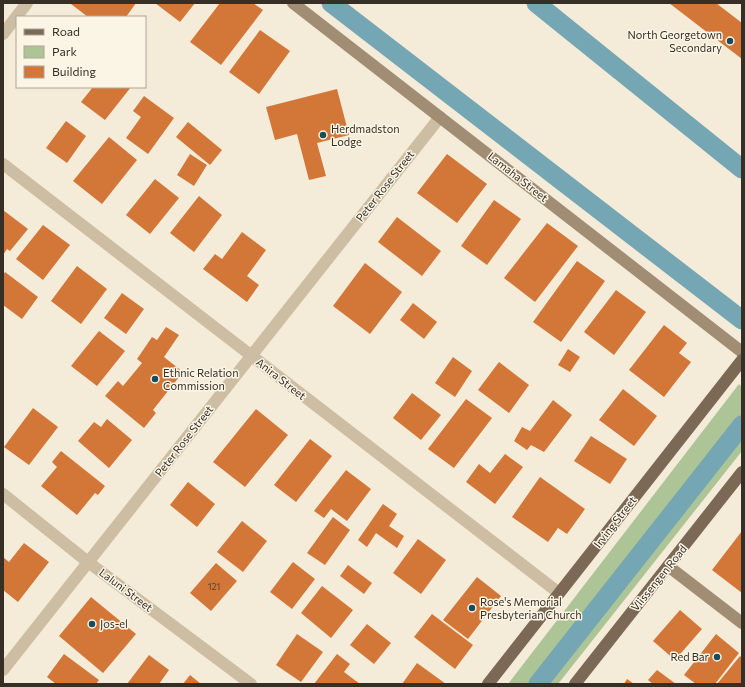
<svg xmlns="http://www.w3.org/2000/svg" width="745" height="687" viewBox="0 0 745 687" font-family="Commissioner,sans-serif">
<style>
.green{fill:#adc497}
.lines{fill:none;stroke-linecap:round;stroke-linejoin:round}
.canal{stroke:#74a6b4;stroke-width:19}
.building{fill:#d27738}
.street{stroke:#cdbda3;stroke-width:12}
.secondary{stroke:#a18c74;stroke-width:12}
.primary{stroke:#7b6855;stroke-width:12}
.poi-dot{fill:#174c5d;stroke:#fbf5e5;stroke-width:1.5}
.labels{text-anchor:middle;stroke-width:3;stroke-linejoin:round;paint-order:stroke}
.number-label{font-size:9px;fill:#5e402a}
.poi-label{font-size:11px;fill:#372e26;stroke:#fbf5e5;text-anchor:start}
.street-label{font-size:11px;fill:#372e26;stroke:#fbf5e5}
</style>
<rect width="100%" height="100%" fill="#f4ebd8"/>
<path class="green" d="M739 384 742 387V451L558 684H508Z"/>
<g class="lines">
<g class="canal">
<path d="M331 3 742 320"/>
<path d="M536 3 742 169"/>
<path d="M538 684 742 425"/>
</g>
</g>
<g class="building">
<path d="M71 3H136L126 17H88L71 4Z"/>
<path d="M155 3H195L180 22Z"/>
<path d="M220 3H253L263 10 221 65 190 42Z"/>
<path d="M669 3H716L742 23V59Z"/>
<path d="M260 30 290 51 259 94 229 72Z"/>
<path d="M93 87H131L105 120 81 102Z"/>
<path d="M337 89 349 135 317 143 326 176 309 180 297 134 275 140 266 107Z"/>
<path d="M144 96 174 118 148 154 126 138 141 117 133 111Z"/>
<path d="M66 121 86 136 67 163 46 148Z"/>
<path d="M188 122 222 150 210 165 176 137Z"/>
<path d="M109 137 137 160 102 204 73 181Z"/>
<path d="M190 154 207 165 194 186 177 175Z"/>
<path d="M447 154 487 184 457 223 417 193Z"/>
<path d="M155 179 179 198 150 234 126 215Z"/>
<path d="M199 196 222 215 194 252 170 233Z"/>
<path d="M494 200 521 219 487 265 461 246Z"/>
<path d="M3 210 28 229 10 251 7 249 3 255Z"/>
<path d="M397 217 441 251 422 276 378 242Z"/>
<path d="M547 223 578 246 535 302 504 278Z"/>
<path d="M43 225 70 245 43 280 16 259Z"/>
<path d="M242 232 266 250 247 276 259 285 247 302 203 269 215 254 222 259Z"/>
<path d="M577 261 605 281 561 342 533 322Z"/>
<path d="M365 263 402 292 370 334 333 306Z"/>
<path d="M77 266 107 289 81 324 51 301Z"/>
<path d="M5 272 38 297 22 319 3 305V275Z"/>
<path d="M616 290 646 312 614 355 584 332Z"/>
<path d="M122 293 144 309 126 334 104 318Z"/>
<path d="M413 303 437 322 424 339 400 320Z"/>
<path d="M664 325 687 343 679 353 691 362 664 397 629 370Z"/>
<path d="M166 327 179 335 164 357 183 372 153 410 156 413 144 428 105 396 118 381 123 386 142 363 137 359 152 337 157 340Z"/>
<path d="M99 331 125 351 97 386 71 366Z"/>
<path d="M568 349 580 357 570 372 558 365Z"/>
<path d="M453 357 472 371 455 397 435 383Z"/>
<path d="M499 362 529 385 509 413 478 390Z"/>
<path d="M623 389 657 416 634 446 599 420Z"/>
<path d="M412 393 441 415 421 440 393 418Z"/>
<path d="M466 399 492 418 454 468 428 449Z"/>
<path d="M553 400 572 415 544 452 531 445 527 450 514 441 522 427 530 431Z"/>
<path d="M33 408 58 427 29 465 4 447Z"/>
<path d="M256 409 288 435 245 487 213 462Z"/>
<path d="M107 419 132 440 109 468 78 441 94 422 101 427Z"/>
<path d="M591 436 627 459 610 484 574 461Z"/>
<path d="M310 439 332 456 296 502 274 485Z"/>
<path d="M61 451 105 486 98 495 95 493 77 515 41 486 57 467 52 462Z"/>
<path d="M505 454 523 467 495 504 466 482 479 464 490 473Z"/>
<path d="M346 470 371 489 347 521 331 509 324 518 314 511Z"/>
<path d="M540 477 585 509 567 534 558 528 548 542 512 517Z"/>
<path d="M188 482 215 504 197 527 170 505Z"/>
<path d="M383 504 397 514 389 526 404 536 397 548 376 533 367 547 358 540Z"/>
<path d="M333 517 350 530 325 565 307 553Z"/>
<path d="M242 521 267 541 243 572 217 552Z"/>
<path d="M742 531V593L712 570Z"/>
<path d="M418 539 446 560 421 594 393 573Z"/>
<path d="M24 543 49 562 18 602 3 590V557L9 562Z"/>
<path d="M293 562 315 579 292 609 270 592Z"/>
<path d="M216 563 237 581 211 611 190 593Z"/>
<path d="M348 565 372 583 364 594 340 576Z"/>
<path d="M477 577 501 596 468 639 443 620Z"/>
<path d="M322 586 353 610 331 638 301 613Z"/>
<path d="M91 597 136 634 103 673 59 636Z"/>
<path d="M680 610 702 629 675 660 653 641Z"/>
<path d="M432 614 473 645 455 669 414 637Z"/>
<path d="M367 624 391 643 374 664 350 645Z"/>
<path d="M297 634 323 652 301 682 276 665Z"/>
<path d="M716 634 739 653 715 684H696L684 675Z"/>
<path d="M64 654 99 680 96 684H56L47 677Z"/>
<path d="M337 654 350 664 344 672 360 684H314Z"/>
<path d="M149 655 169 670 159 684H127Z"/>
<path d="M740 656 742 658V684H717Z"/>
<path d="M417 663 446 684H402Z"/>
<path d="M657 670 676 684H653L648 680Z"/>
<path d="M190 675 201 684H183Z"/>
<path d="M627 679 634 684H624Z"/>
</g>
<g class="lines">
<g class="street">
<path d="M3 34 27 3"/>
<path d="M3 164 559 593"/>
<path d="M3 494 88 562 251 684"/>
<path d="M3 670 440 117"/>
</g>
<g class="secondary">
<path d="M293 3 742 352"/>
<path d="M668 566 742 623"/>
</g>
<g class="primary">
<path d="M488 684 742 360"/>
<path d="M575 684 742 472"/>
</g>
</g>
<g class="poi-dot">
<circle cx="730" cy="41" r="4"/>
<circle cx="323" cy="135" r="4"/>
<circle cx="155" cy="379" r="4"/>
<circle cx="472" cy="608" r="4"/>
<circle cx="92" cy="624" r="4"/>
<circle cx="717" cy="657" r="4"/>
</g>
<g class="labels">
<g class="number-label">
<text x="214" y="590">121</text>
</g>
<g class="poi-label">
<text x="722" y="39" text-anchor="end">North Georgetown<tspan x="722" dy="13">Secondary</tspan></text>
<text x="331" y="133">Herdmadston<tspan x="331" dy="13">Lodge</tspan></text>
<text x="163" y="377">Ethnic Relation<tspan x="163" dy="13">Commission</tspan></text>
<text x="480" y="606">Rose's Memorial<tspan x="480" dy="13">Presbyterian Church</tspan></text>
<text x="100" y="628">Jos-el</text>
<text x="709" y="661" text-anchor="end">Red Bar</text>
</g>
<g class="street-label">
<text transform="translate(518 177) rotate(38)" y="4">Lamaha Street</text>
<text transform="translate(385 186) rotate(-52)" y="4">Peter Rose Street</text>
<text transform="translate(281 379) rotate(38)" y="4">Anira Street</text>
<text transform="translate(184 441) rotate(-52)" y="4">Peter Rose Street</text>
<text transform="translate(615 522) rotate(-52)" y="4">Irving Street</text>
<text transform="translate(659 578) rotate(-51)" y="4">Vlissengen Road</text>
<text transform="translate(126 590) rotate(37)" y="4">Laluni Street</text>
</g>
</g>
<rect width="745" height="687" fill="none" stroke="#372e26" stroke-width="8"/>
<rect x="16" y="16" width="130" height="72" fill="#fbf5e5" stroke="#ada599"/>
<rect x="24" y="29" width="20" height="6" fill="#7b6855" stroke="#ada599"/>
<text x="52" y="36" font-size="12" fill="#372e26">Road</text>
<rect x="24" y="46" width="20" height="12" fill="#adc497" stroke="#ada599"/>
<text x="52" y="56" font-size="12" fill="#372e26">Park</text>
<rect x="24" y="66" width="20" height="12" fill="#d27738" stroke="#ada599"/>
<text x="52" y="76" font-size="12" fill="#372e26">Building</text>
</svg>
